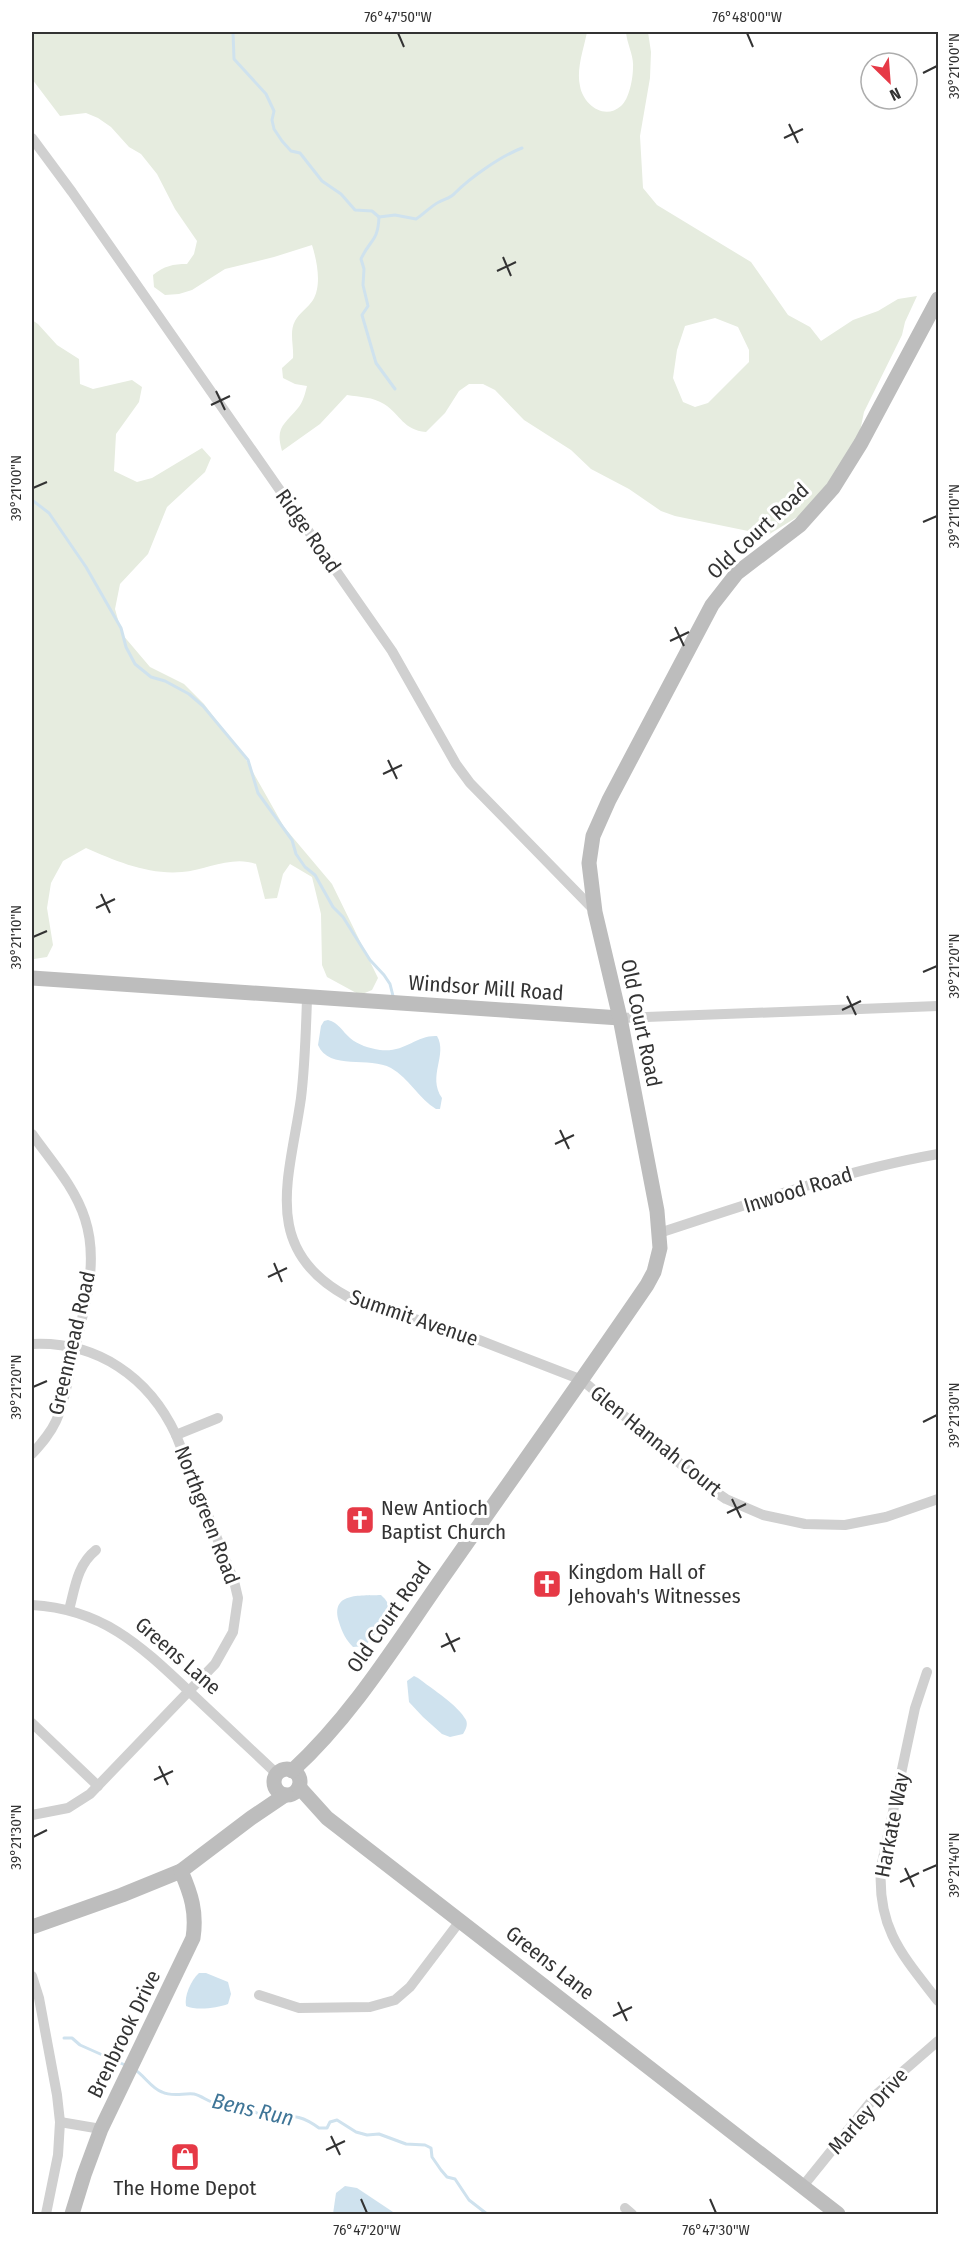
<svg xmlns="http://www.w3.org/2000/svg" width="970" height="2246" viewBox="0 0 970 2246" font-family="'Fira Sans Condensed',sans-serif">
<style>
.green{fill:#e6ecdf;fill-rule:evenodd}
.water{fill:#cfe2ee}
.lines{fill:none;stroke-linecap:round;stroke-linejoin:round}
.stream{stroke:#cfe2ee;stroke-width:3}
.street{stroke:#d0d0d0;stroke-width:10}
.secondary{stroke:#bdbdbd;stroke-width:15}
.ticks{fill:none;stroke:#333;stroke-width:2}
.labels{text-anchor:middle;stroke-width:6;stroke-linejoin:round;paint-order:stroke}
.street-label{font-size:21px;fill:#333;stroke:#fff}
.poi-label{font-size:21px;fill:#333;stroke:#fff;text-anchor:start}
.water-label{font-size:22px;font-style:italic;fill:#3f7597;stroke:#fff}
.neatline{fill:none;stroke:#333;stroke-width:2}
.ticks-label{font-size:15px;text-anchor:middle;fill:#333}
</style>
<rect width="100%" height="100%" fill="#fff"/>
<g class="green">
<path d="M32 32H587C584 48 576 69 580 86 583 104 604 121 621 106 629 99 633 79 633 67 634 56 627 44 626 32H648L651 52 650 78 640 136 643 188 657 205 751 262 788 315 810 327 821 341 853 320 878 311 898 299 917 296 905 322 902 335 864 412 858 441 853 453 802 514 768 535 675 516 661 511 629 489 591 469 571 450 524 420 495 390 483 384H469L459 391 445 413 426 432C403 430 401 415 384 404 373 397 360 397 347 395L320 424 282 451C275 427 284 425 298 408 303 402 305 394 307 386L295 384 283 378 282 368 293 358C294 346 289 332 295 321 299 313 308 308 313 300 322 285 317 261 312 245L274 257 225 269 192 290 179 294 165 295 154 287 153 275C164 266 173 264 187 264L194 254 197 241 175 209 157 174 141 154 129 147 111 127 98 118 86 113 60 116 32 79ZM715 318 738 327 749 350V362L708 403 695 407 683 402 673 378 677 350 685 326Z"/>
<path d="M32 320 38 324 57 345 79 359 80 384 93 389 132 380 142 387 139 402 116 434 114 471 137 482 152 478 202 448 211 458 205 472 167 507 148 554 120 584 115 609 122 634 150 667 184 684 204 704 245 758 284 827 332 884 378 978 372 990 360 995 327 977 322 965 321 914 312 877 290 864 283 874 277 898 265 899 256 864C232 855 206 870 182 872 148 875 116 861 86 848L63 861 51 883 47 908 53 945 47 957 34 959 32 956Z"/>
</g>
<g class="water">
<path d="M328 1020C339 1023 342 1031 350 1038 358 1045 369 1048 380 1050 405 1053 416 1035 437 1036 448 1055 427 1076 442 1098L440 1109H436C419 1099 409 1078 391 1068 370 1056 329 1071 318 1045L321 1026 324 1021Z"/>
<path d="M381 1595C384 1598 389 1602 388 1608 387 1618 372 1639 365 1646L353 1647C346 1640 342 1632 339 1622 330 1592 359 1596 381 1595Z"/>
<path d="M414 1676 418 1678C432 1689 458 1705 466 1720 468 1725 466 1729 463 1734L450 1737 442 1734 423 1717 409 1702 407 1681Z"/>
<path d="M199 1973H206L228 1982 231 1994 228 2004C217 2008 197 2011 186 2006 184 1996 191 1980 199 1973Z"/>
<path d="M345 2186 357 2188 396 2214H333L336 2193Z"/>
</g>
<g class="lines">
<g class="stream">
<path d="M233 32 234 59 266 94 274 111 272 120 274 129 282 141 291 151 300 153 322 181 341 194 355 210 372 211 379 217 395 215 416 219C424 214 431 206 439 202 444 199 451 198 455 193 471 177 501 156 522 148"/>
<path d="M379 217C378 242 370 239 361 259L364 269 363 285 368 306 362 315 376 363 395 389"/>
<path d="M32 500 49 513 86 567 121 628 126 647 135 664 151 677 165 681 189 694 203 706 248 760 258 793 292 840 296 854 305 867 315 875 333 907 343 917 370 960 384 975 390 984 393 996"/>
<path d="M64 2038H72L80 2045 125 2065"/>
<path d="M134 2069C145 2076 151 2088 162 2092 172 2097 183 2093 194 2094 203 2096 209 2103 219 2104 228 2105 237 2103 246 2107 252 2110 256 2114 263 2115 288 2118 296 2111 319 2128H327L330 2122 337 2120 356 2132 367 2135 379 2134 406 2144 425 2145 431 2148 432 2157 441 2170 447 2177 455 2179 469 2200 487 2214"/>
</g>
<g class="street">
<path d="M32 138 72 192 392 651 456 764 470 783 595 911"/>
<path d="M307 998C306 1031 305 1065 301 1098 290 1177 259 1249 348 1297L479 1340 582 1380 704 1484 726 1499 763 1515 805 1524 845 1525 886 1517 938 1499"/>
<path d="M620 1018 938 1006"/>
<path d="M32 1134C51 1161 75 1187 85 1219 100 1265 83 1313 72 1359 68 1379 65 1401 56 1421 50 1434 41 1444 32 1454"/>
<path d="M659 1233C751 1203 843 1171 938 1154"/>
<path d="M32 1344C97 1341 149 1377 176 1435L234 1581 238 1598 233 1632 215 1664 90 1794 68 1808 32 1815"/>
<path d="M176 1435 218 1418"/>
<path d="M32 1605C105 1609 143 1648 193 1695 221 1721 249 1748 277 1774"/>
<path d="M69 1610C75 1588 77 1565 96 1550"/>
<path d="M927 1672 915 1708 881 1868C877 1929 903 1956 938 2001"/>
<path d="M32 1723 98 1786"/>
<path d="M32 1976 39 1998 57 2095 60 2122 58 2155 46 2214"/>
<path d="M259 1995 299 2008 370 2007 395 2000 410 1987 460 1921"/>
<path d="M60 2122 101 2129"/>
<path d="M803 2186 878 2093 938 2041"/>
<path d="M625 2208 632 2214"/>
</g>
<g class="secondary">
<path d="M32 978 620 1018"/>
<circle cx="287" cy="1782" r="13"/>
<path d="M292 1771C353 1715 396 1644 443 1577 511 1480 580 1383 647 1285L654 1272 660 1248 657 1211 620 1018 595 912 589 863 593 836 609 800 712 605 737 573 800 525 833 488 861 443 938 299"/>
<path d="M299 1787 327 1818 838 2214"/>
<path d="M32 1927 122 1895 181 1871 251 1818 285 1795"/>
<path d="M72 2214 84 2175 101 2129 193 1938C197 1912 191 1894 181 1871"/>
</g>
</g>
<path class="ticks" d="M398 33 404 47M747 33 753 47M923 73 937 66M789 124 798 143M784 138 803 129M503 257 511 276M497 271 516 262M216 391 225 410M211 405 230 396M33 488 47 482M923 522 937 516M675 627 684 646M670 641 689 632M388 760 397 779M383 774 402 765M101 894 110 913M96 908 115 899M33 937 47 931M923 972 937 966M847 996 856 1015M842 1010 861 1001M560 1130 569 1149M555 1144 574 1135M274 1263 282 1282M268 1277 287 1268M33 1387 47 1381M923 1422 937 1415M732 1499 741 1518M727 1513 746 1504M446 1633 455 1652M441 1647 460 1638M159 1766 168 1785M154 1780 173 1771M33 1837 47 1830M905 1868 914 1887M923 1871 937 1865M900 1882 919 1873M618 2002 627 2021M613 2016 632 2007M331 2136 340 2155M326 2150 345 2141M361 2199 367 2213M710 2199 716 2213"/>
<defs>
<g id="church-square" transform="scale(1.5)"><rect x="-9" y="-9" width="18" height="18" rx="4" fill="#e63946" stroke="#fff"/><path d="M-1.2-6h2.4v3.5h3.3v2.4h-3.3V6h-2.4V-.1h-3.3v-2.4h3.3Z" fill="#fff"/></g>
<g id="shop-square" transform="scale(1.5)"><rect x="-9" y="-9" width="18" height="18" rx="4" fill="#e63946" stroke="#fff"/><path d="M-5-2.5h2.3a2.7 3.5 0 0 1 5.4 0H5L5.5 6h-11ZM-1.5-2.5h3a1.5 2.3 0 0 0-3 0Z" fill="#fff"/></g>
</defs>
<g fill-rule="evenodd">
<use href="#church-square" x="360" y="1520"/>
<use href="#church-square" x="547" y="1584"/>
<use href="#shop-square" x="185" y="2157"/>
</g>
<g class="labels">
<g class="street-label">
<text transform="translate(308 531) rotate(55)" y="7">Ridge Road</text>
<text transform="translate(758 531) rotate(-43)" y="7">Old Court Road</text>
<text transform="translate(486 988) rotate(4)" y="7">Windsor Mill Road</text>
<text transform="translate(641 1023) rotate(78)" y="7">Old Court Road</text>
<text transform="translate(798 1190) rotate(-17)" y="7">Inwood Road</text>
<text transform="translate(414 1318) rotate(19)" y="7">Summit Avenue</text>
<text transform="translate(72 1343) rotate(-77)" y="7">Greenmead Road</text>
<text transform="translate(656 1441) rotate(39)" y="7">Glen Hannah Court</text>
<text transform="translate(207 1515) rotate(69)" y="7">Northgreen Road</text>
<text transform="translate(389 1617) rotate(-55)" y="7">Old Court Road</text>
<text transform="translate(178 1656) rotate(41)" y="7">Greens Lane</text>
<text transform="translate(892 1825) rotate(-79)" y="7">Harkate Way</text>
<text transform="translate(550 1963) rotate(38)" y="7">Greens Lane</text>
<text transform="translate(124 2034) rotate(-64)" y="7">Brenbrook Drive</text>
<text transform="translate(868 2111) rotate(-48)" y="7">Marley Drive</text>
</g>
<g class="poi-label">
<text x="381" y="1515">New Antioch<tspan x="381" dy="24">Baptist Church</tspan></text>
<text x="568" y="1579">Kingdom Hall of<tspan x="568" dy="24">Jehovah's Witnesses</tspan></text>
<text x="185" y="2195" text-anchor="middle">The Home Depot</text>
</g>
<g class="water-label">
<text transform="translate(253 2109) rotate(13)" y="8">Bens Run</text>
</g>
</g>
<rect width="970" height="2246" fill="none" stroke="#ffffff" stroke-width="66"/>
<g transform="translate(889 81) rotate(155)"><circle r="28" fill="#ffffff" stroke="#adadad" stroke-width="1.5"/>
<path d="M0-4.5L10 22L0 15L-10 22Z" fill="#e63946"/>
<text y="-9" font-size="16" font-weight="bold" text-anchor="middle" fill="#333333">N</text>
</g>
<rect x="33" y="33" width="904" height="2180" class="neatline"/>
<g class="ticks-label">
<text x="398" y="22">76°47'50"W</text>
<text x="747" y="22">76°48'00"W</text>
<text transform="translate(954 66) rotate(-90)" y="5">39°21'00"N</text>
<text transform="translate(16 488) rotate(-90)" y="5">39°21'00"N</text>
<text transform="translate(954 516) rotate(-90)" y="5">39°21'10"N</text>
<text transform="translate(16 937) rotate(-90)" y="5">39°21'10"N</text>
<text transform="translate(954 966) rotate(-90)" y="5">39°21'20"N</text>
<text transform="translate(16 1387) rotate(-90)" y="5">39°21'20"N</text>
<text transform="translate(954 1415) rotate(-90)" y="5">39°21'30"N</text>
<text transform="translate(16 1837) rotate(-90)" y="5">39°21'30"N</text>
<text transform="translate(954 1865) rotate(-90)" y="5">39°21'40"N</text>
<text x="367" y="2235">76°47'20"W</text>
<text x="716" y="2235">76°47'30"W</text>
</g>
</svg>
